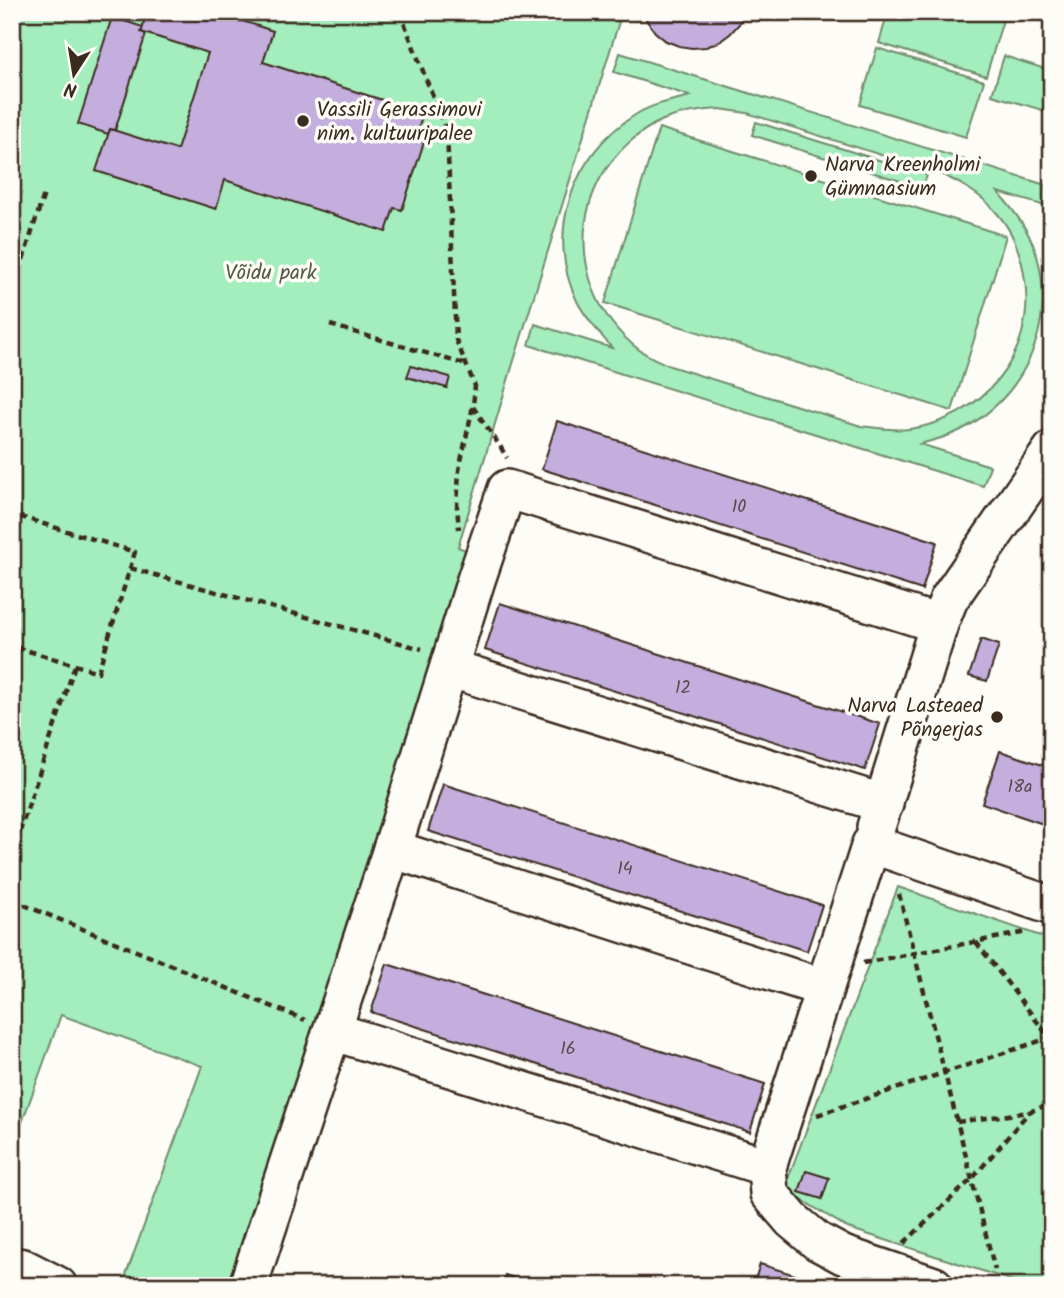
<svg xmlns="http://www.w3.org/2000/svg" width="1064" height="1298" viewBox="0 0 1064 1298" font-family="Kalam,sans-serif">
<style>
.green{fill:#a4edbc;stroke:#708c6d;stroke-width:2;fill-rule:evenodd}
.building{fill:#c3aedd;stroke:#3b2a1e;stroke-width:2}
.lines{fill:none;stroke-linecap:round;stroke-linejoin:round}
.minor-casing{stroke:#3b2a1e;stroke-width:42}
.path{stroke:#3b2a1e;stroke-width:4.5;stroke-dasharray:7 5;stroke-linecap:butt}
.minor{stroke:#fdfcf7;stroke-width:37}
.poi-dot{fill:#3b2a1e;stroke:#fdfcf7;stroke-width:2.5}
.labels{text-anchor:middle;stroke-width:7;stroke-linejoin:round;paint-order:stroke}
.number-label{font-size:18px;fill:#5d4b4e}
.poi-label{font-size:21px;fill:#3b2a1e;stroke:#fdfcf7;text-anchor:start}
.park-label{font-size:21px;fill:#555b46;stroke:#fdfcf7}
</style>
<rect width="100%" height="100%" fill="#fdfcf7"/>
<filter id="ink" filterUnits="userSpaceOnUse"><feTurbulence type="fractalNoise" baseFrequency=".0143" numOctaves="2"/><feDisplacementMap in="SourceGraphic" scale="14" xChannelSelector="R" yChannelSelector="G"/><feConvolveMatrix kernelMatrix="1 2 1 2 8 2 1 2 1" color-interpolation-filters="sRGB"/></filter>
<g filter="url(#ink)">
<g class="green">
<path d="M12 12H622L512 367 458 547 473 553 238 1286H122L202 1066 61 1015 12 1150Z"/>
<path d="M888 12H978L1003 20 986 76 879 43Z"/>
<path d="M877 48 984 81 966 137 860 105Z"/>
<path d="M620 53 1052 187V208L998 192C1015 212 1030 231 1037 256 1057 325 1024 398 961 430 948 437 934 440 920 444L990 466 983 486 529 345 535 324 612 348C599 332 586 319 577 301 544 234 573 153 635 115 652 104 671 101 690 96L614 72ZM720 109 747 113 939 173C960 183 981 194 996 212 1013 231 1022 256 1025 281 1036 355 982 419 909 429 893 431 877 428 861 426L670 366C657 360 644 355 633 345 584 303 570 234 601 177 615 153 638 131 663 120 681 113 701 110 720 109Z"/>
<path d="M1004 56 1052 71V113L992 95Z"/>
<path d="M756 122 927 175 923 188 752 135Z"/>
<path d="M659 128 1006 236 952 411 605 303Z"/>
<path d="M898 887 1052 940V1286H1029L848 1228 784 1189Z"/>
</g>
<g class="building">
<path d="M147 12H215L273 31 263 62 423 113 415 139 424 142 402 210 394 208 386 232 225 180 216 209 96 171 110 129 177 150 208 53 141 32Z"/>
<path d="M643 12H745L739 24 730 34 719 42 706 47 692 48 679 46 666 41 655 32 647 21Z"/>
<path d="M112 17 143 27 141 32 146 34 115 130 110 129 108 134 78 124Z"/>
<path d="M411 366 450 377 447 388 407 377Z"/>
<path d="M557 421 937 542 922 590 542 469Z"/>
<path d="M500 603 880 724 865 770 485 650Z"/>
<path d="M981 639 999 645 987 681 969 676Z"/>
<path d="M1000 751 1052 768V827L982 803Z"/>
<path d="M443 784 822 905 807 951 428 831Z"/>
<path d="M387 964 765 1084 750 1132 371 1012Z"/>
<path d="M806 1171 829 1178 822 1199 799 1192Z"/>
<path d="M760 1264 808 1279 805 1286H753Z"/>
<path d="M505 1275 538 1286H502Z"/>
</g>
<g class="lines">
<g class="minor-casing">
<g id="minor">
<path d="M449 668 884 804"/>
<path d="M876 827 939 624 949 599 1052 450"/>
<path d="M392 849 824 988"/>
<path d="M332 1031 767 1167"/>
<path d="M12 1266 23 1268 58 1286"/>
<path d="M248 1286 392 849 476 580 507 489 939 624"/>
<path d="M934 1286 843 1255 817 1241 792 1220 769 1193 767 1167 871 844 1052 906"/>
</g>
</g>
<g class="path">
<path d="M389 12 402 18"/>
<path d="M400 12 447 133 456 340 475 386 473 406 459 470 457 507 459 529"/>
<path d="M100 19 102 12"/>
<path d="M12 294 44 194"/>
<path d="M330 325 467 365"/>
<path d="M473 407 500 446 507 458"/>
<path d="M12 521 14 515 135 552 98 672 12 646"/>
<path d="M130 568 422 649"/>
<path d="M12 855 75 665"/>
<path d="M899 894 995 1270"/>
<path d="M12 908 24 905 305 1020"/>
<path d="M976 942 1052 1041"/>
<path d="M863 963 1027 932"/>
<path d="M817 1115 1052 1037"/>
<path d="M957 1122 1029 1112 1052 1103"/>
<path d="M904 1243 972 1179 1029 1112"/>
<path d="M1045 1251 1052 1239"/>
</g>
<use href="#minor" class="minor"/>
</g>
</g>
<g class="poi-dot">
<circle cx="303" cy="121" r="7"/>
<circle cx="811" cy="176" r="7"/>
<circle cx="997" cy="717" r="7"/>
</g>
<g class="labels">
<g class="number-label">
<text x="739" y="512">10</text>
<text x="683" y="693">12</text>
<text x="1020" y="792">18a</text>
<text x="625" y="874">14</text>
<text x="568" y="1054">16</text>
</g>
<g class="poi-label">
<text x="317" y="116">Vassili Gerassimovi<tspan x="317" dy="24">nim. kultuuripalee</tspan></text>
<text x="825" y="171">Narva Kreenholmi<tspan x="825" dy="24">Gümnaasium</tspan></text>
<text x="983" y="712" text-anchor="end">Narva Lasteaed<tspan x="983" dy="24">Põngerjas</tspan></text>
</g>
<g class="park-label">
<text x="271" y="279">Võidu park</text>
</g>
</g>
<rect width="1064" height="1298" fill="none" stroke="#fdfcf7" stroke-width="42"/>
<rect x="21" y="21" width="1022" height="1256" fill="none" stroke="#3b2a1e" stroke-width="2.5" filter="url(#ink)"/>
<g transform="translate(74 74) rotate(192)" stroke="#fdfcf7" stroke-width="5" paint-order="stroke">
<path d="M0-5L12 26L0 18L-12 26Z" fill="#3b2a1e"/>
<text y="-10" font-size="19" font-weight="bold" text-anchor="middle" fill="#3b2a1e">N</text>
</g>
</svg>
